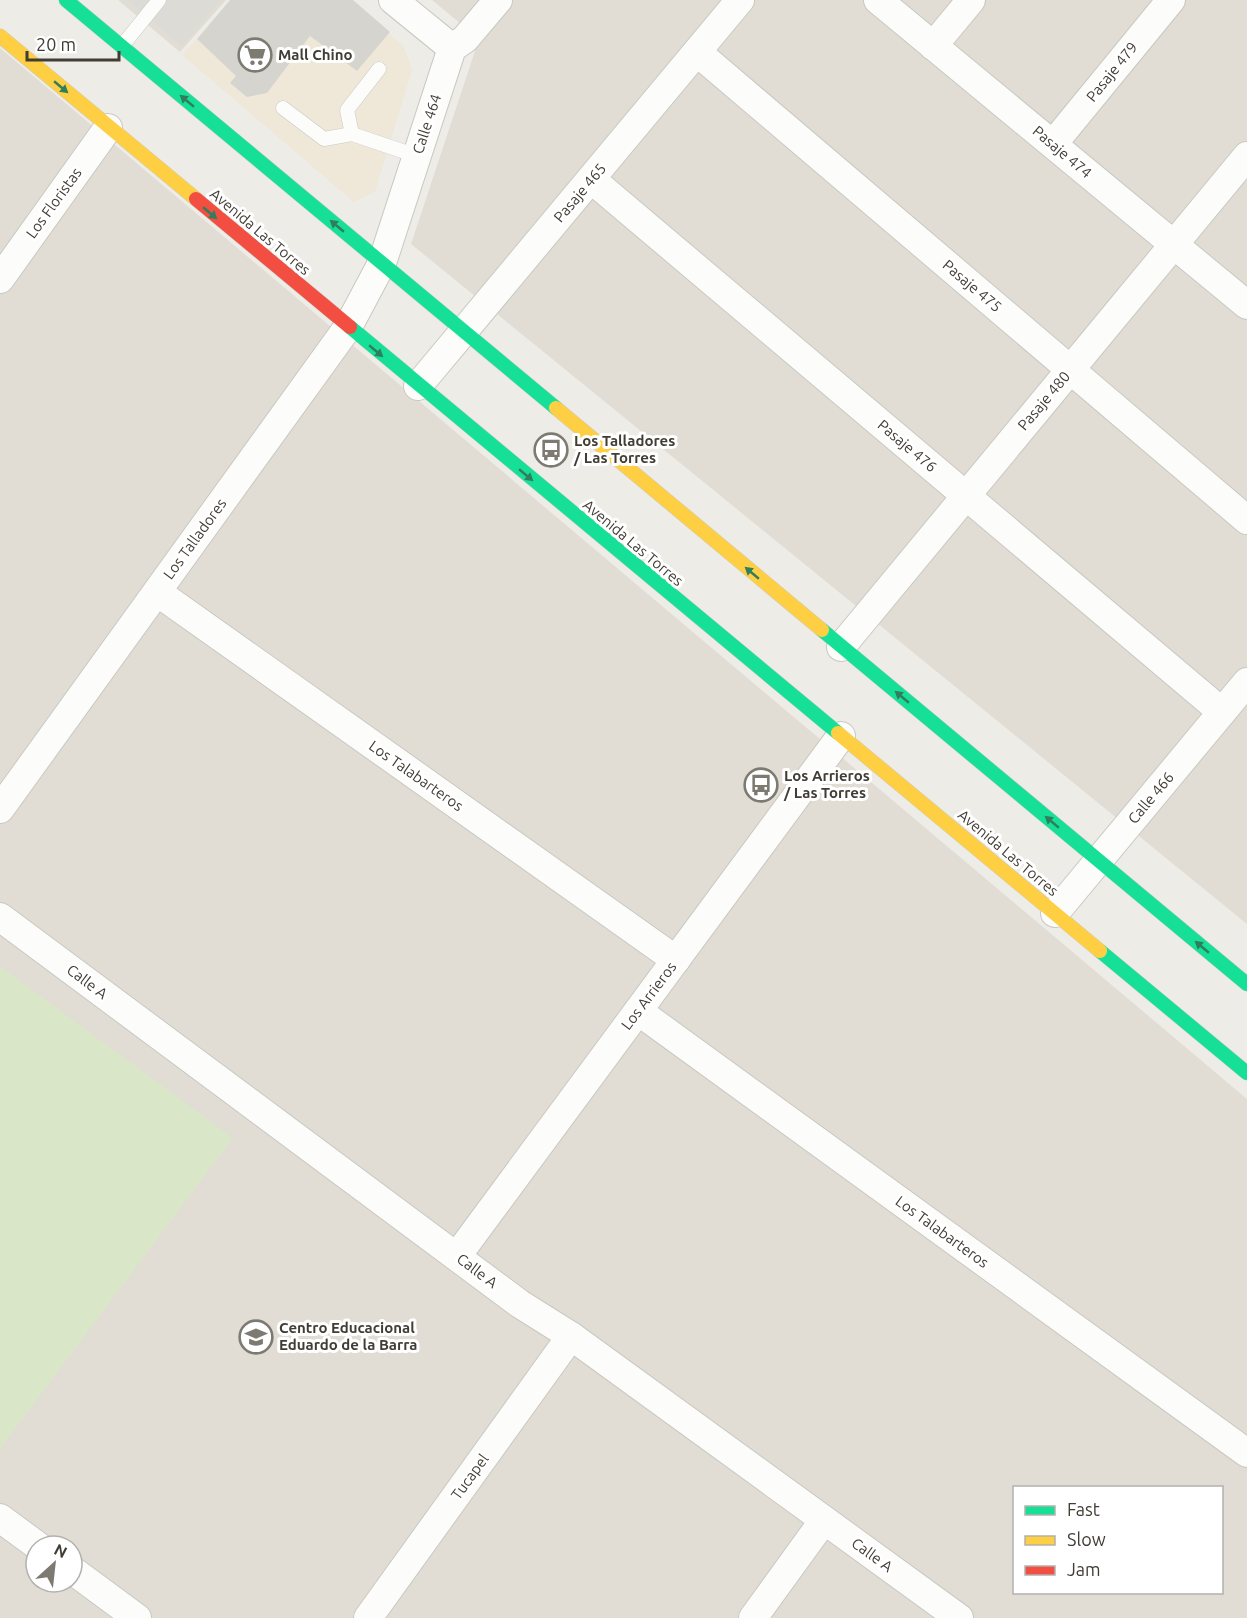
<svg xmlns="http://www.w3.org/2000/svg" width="1247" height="1618" viewBox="0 0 1247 1618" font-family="Ubuntu,sans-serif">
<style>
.residential{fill:#e1ddd4;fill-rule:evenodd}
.commercial{fill:#efe8d9}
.green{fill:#d9e6c8}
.parking{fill:#dcdbd6}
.building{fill:#d6d4cf}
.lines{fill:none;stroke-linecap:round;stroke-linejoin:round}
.lane-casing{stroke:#c9c8c2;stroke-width:15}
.street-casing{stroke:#c9c8c2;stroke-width:30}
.fast-casing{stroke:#cdcac0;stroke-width:15}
.slow-casing{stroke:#cdcac0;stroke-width:15}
.jam-casing{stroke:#cdcac0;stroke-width:15}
.lane{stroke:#fcfcfb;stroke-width:14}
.street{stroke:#fcfcfb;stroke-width:28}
.fast{stroke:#16e098;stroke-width:14}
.slow{stroke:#ffcf43;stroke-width:14}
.jam{stroke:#f24e42;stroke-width:14}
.oneway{fill:#307e5c}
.labels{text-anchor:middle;stroke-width:6;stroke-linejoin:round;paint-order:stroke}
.poi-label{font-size:15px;font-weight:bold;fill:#413c34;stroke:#fff;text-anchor:start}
.street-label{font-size:15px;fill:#413c34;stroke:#fff}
</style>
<rect width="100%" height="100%" fill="#edece6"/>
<g class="residential">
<path d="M118 0H226L180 52Z"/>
<path d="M432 0H1247V924L411 244 479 39Z"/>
<path d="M0 48 1247 1099V1618H0ZM1014 1488H1222V1592H1014ZM36 1546H72V1582H36Z"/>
</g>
<path class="commercial" d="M353 0 404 47 412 70 375 192 354 202 182 55 197 39Z"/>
<path class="green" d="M0 966 233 1138 0 1449Z"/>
<path class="parking" d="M127 0H221L182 46Z"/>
<path class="building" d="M230 0H353L390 32 357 71 310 36 267 93 247 97 230 83 236 76 197 39Z"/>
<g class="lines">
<g class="lane-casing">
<g id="lane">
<path d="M122 46 159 0"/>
<path d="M283 108 324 139 352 134 417 156"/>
<path d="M352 134 347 110 379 69"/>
</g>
</g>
<g class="street-casing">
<g id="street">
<path d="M393 0 452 48"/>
<path d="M878 0 1247 305"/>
<path d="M933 46 971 0"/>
<path d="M697 52 1247 520"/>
<path d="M1053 144 1171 0"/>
<path d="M591 179 1222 712"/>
<path d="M0 279 108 128"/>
<path d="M418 386 740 0"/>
<path d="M157 592 676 960"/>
<path d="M841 647 1247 156"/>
<path d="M0 809 348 327 382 263 452 48 465 39 498 0"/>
<path d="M1055 913 1247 682"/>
<path d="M0 917 520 1304 571 1336 959 1618"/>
<path d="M638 1011 1247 1453"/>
<path d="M457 1256 841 736"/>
<path d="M0 1518 38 1546"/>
<path d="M72 1570 137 1618"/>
<path d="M368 1618 571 1336"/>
<path d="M753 1618 824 1520"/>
</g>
</g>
<g class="fast-casing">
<g id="fast">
<path d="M66 0 556 408"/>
<path d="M350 327 838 733"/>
<path d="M822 630 1247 984"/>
<path d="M1100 951 1247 1073"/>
</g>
</g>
<g class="slow-casing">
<g id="slow">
<path d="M0 36 196 199"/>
<path d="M556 408 822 630"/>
<path d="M838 733 1100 951"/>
</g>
</g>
<g class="jam-casing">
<path id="jam" d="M196 199 350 327"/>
</g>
<use href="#lane" class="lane"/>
<use href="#street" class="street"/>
<use href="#fast" class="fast"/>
<use href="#slow" class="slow"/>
<use href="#jam" class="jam"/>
</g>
<defs><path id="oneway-solid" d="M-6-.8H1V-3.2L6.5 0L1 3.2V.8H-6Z" transform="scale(1.5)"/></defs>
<g class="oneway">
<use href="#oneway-solid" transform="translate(61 87) rotate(40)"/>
<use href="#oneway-solid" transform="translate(187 101) rotate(-140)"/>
<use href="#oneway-solid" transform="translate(210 213) rotate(40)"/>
<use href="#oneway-solid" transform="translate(337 226) rotate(-140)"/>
<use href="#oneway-solid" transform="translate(376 351) rotate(40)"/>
<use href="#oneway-solid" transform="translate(526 475) rotate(40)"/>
<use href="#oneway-solid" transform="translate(752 573) rotate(-140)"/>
<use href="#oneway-solid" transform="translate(902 697) rotate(-140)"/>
<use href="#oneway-solid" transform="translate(1052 822) rotate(-140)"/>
<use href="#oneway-solid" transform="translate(1202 947) rotate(-140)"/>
</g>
<defs>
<g id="supermarket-ring" transform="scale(1.725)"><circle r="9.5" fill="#fff" stroke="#7d7a72" stroke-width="1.5"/><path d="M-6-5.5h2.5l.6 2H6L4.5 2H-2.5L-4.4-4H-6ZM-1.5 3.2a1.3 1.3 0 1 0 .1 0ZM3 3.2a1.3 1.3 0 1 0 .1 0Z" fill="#7d7a72"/></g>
<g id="bus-ring" transform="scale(1.725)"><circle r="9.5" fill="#fff" stroke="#7d7a72" stroke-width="1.5"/><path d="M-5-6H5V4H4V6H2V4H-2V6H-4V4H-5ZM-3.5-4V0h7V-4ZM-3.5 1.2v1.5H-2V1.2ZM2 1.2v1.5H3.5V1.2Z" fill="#7d7a72"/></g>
<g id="school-ring" transform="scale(1.725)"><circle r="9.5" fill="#fff" stroke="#7d7a72" stroke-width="1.5"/><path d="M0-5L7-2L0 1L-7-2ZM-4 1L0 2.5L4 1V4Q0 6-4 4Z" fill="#7d7a72"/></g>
</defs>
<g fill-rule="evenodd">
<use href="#supermarket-ring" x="255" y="55"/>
<use href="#bus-ring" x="551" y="450"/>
<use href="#bus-ring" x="761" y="785"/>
<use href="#school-ring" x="256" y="1337"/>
</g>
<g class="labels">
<g class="poi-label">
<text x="278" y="60">Mall Chino</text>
<text x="574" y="446">Los Talladores<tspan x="574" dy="17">/ Las Torres</tspan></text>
<text x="784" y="781">Los Arrieros<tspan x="784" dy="17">/ Las Torres</tspan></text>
<text x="279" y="1333">Centro Educacional<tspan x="279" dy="17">Eduardo de la Barra</tspan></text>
</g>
<g class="street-label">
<text transform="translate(1112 72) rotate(-51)" y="5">Pasaje 479</text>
<text transform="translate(427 124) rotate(-72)" y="5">Calle 464</text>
<text transform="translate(1062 152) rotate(40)" y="5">Pasaje 474</text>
<text transform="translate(580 193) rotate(-50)" y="5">Pasaje 465</text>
<text transform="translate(54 203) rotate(-54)" y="5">Los Floristas</text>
<text transform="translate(260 232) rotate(40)" y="5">Avenida Las Torres</text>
<text transform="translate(972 286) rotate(40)" y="5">Pasaje 475</text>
<text transform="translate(1044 401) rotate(-50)" y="5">Pasaje 480</text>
<text transform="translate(907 446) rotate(40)" y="5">Pasaje 476</text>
<text transform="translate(195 539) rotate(-54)" y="5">Los Talladores</text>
<text transform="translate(633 543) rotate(40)" y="5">Avenida Las Torres</text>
<text transform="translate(416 776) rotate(35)" y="5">Los Talabarteros</text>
<text transform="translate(1151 798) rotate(-50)" y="5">Calle 466</text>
<text transform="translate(1008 853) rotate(40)" y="5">Avenida Las Torres</text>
<text transform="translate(87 982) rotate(37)" y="5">Calle A</text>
<text transform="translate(649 996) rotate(-53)" y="5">Los Arrieros</text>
<text transform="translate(942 1232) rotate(36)" y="5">Los Talabarteros</text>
<text transform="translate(477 1271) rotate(37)" y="5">Calle A</text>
<text transform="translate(470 1477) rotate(-54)" y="5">Tucapel</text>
<text transform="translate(872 1555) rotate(36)" y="5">Calle A</text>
</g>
</g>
<rect x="1013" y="1486" width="210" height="108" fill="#ffffff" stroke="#b3b1ae" stroke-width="1.5"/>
<rect x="1025" y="1506" width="30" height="9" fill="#16e098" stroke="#b3b1ae" stroke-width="1.5"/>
<text x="1067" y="1516" font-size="18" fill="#413c34">Fast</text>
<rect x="1025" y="1536" width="30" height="9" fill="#ffcf43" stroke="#b3b1ae" stroke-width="1.5"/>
<text x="1067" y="1546" font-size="18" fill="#413c34">Slow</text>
<rect x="1025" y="1566" width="30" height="9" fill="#f24e42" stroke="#b3b1ae" stroke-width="1.5"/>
<text x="1067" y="1576" font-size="18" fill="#413c34">Jam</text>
<g transform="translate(54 1564) rotate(27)"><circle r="28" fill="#ffffff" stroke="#b3b1ae" stroke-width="1.5"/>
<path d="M0-4.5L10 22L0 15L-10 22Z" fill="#7d7a72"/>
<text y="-9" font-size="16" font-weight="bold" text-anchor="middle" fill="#413c34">N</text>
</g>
<path d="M27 51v9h92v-9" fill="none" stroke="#413c34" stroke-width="3"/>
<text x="36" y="51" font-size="18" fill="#413c34" stroke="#ffffff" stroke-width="4.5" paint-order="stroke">20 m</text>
</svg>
